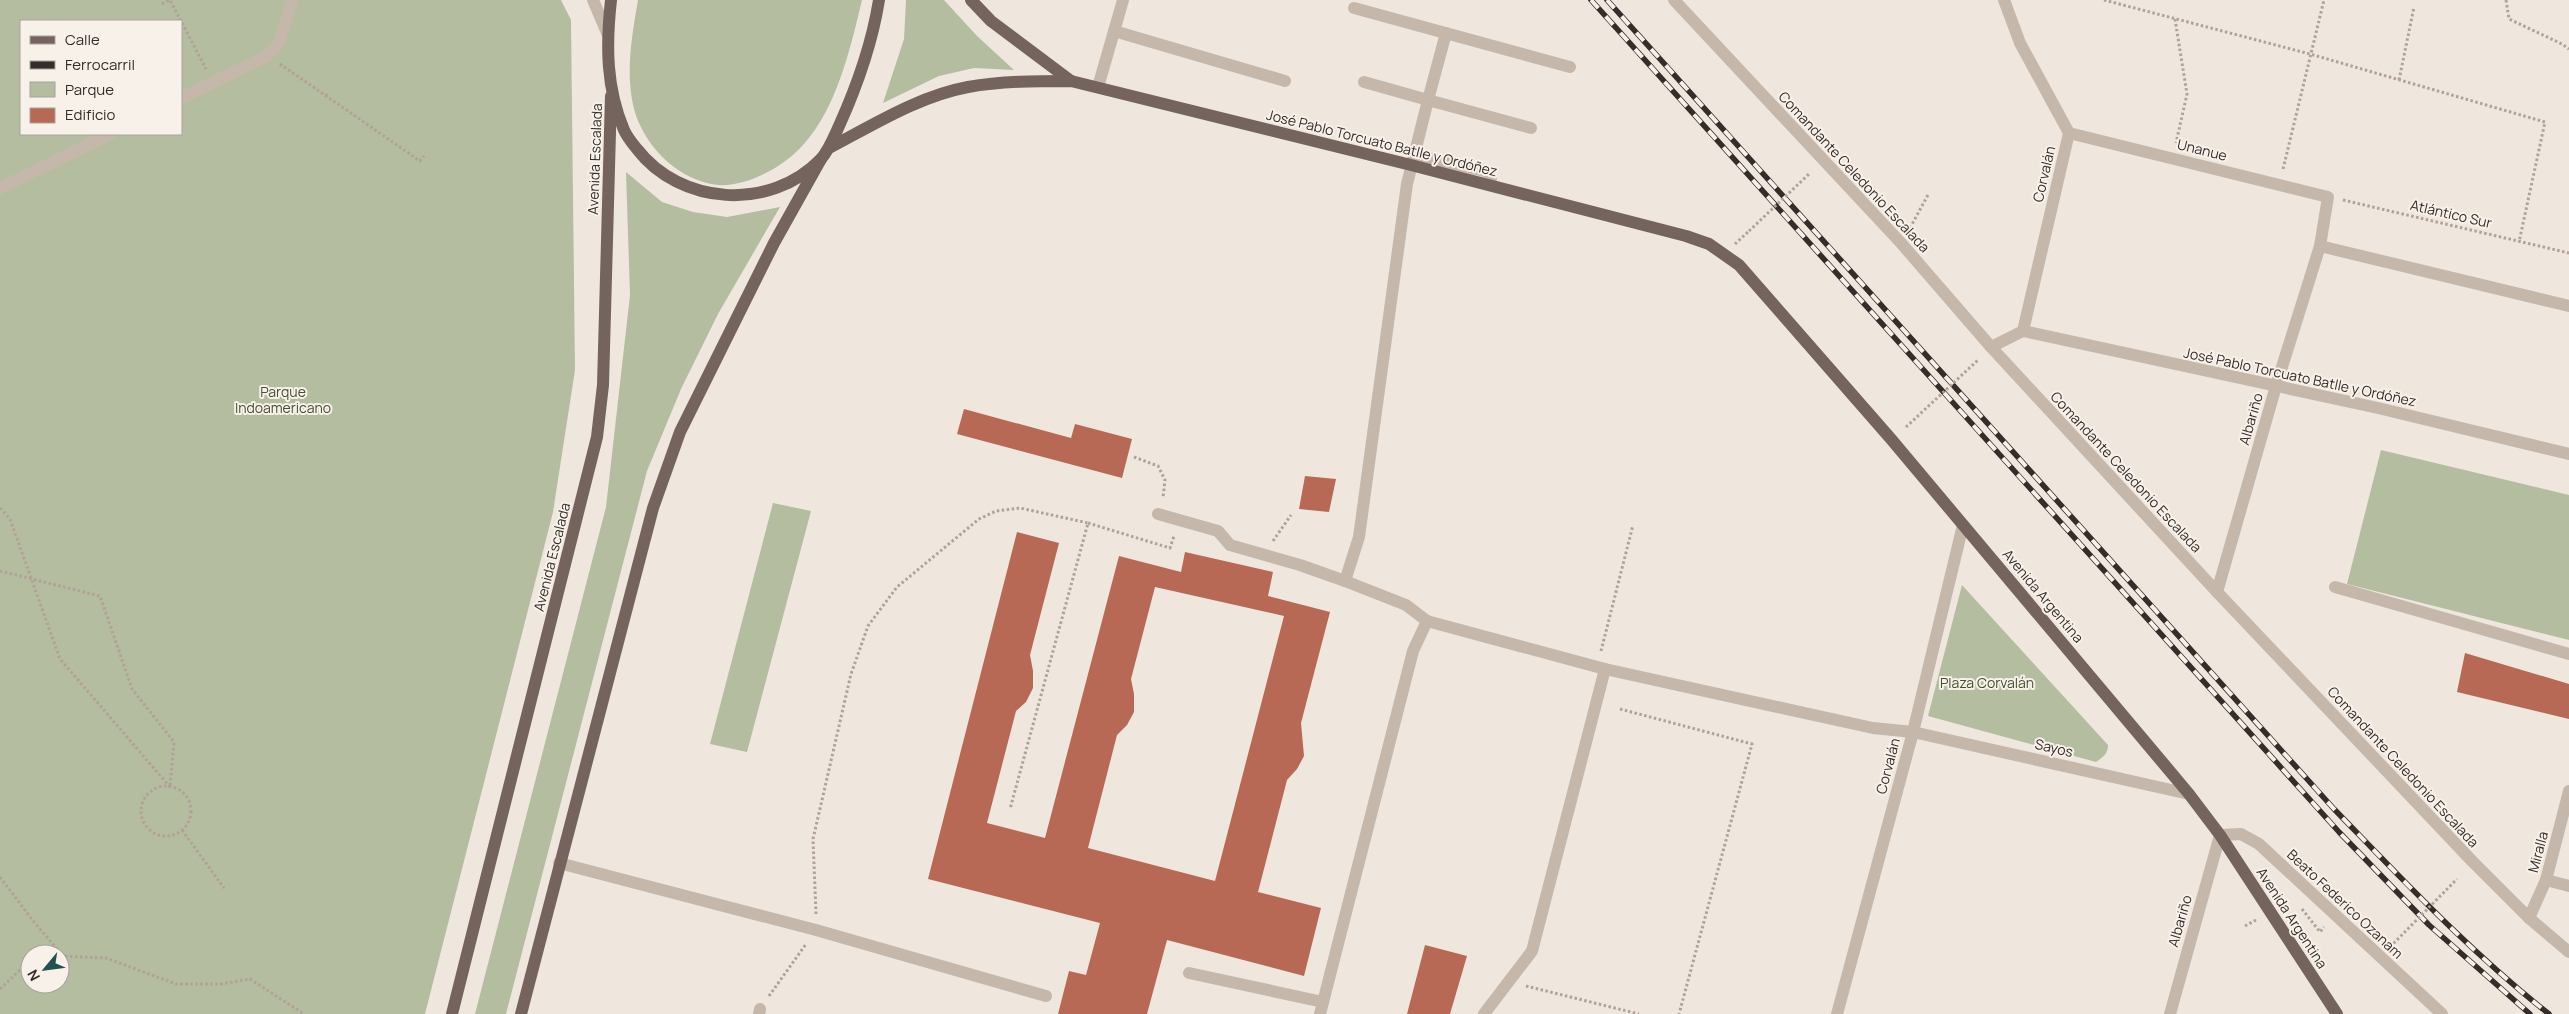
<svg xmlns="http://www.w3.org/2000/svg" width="2569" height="1014" viewBox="0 0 2569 1014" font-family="Manrope,sans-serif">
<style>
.green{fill:#b4bda0;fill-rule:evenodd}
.building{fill:#b76955;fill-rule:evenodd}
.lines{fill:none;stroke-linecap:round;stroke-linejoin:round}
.path{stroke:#b2a196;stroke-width:3;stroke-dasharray:2.5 2.5;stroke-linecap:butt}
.minor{stroke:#c6b7ab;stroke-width:12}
.major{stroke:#75645d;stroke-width:12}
.rail-casing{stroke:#352d2a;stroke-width:5.5}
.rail{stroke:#f7f1ea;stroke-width:4;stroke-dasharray:11;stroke-linecap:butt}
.path-bridge{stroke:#b2a196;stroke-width:3;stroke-dasharray:2.5 2.5;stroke-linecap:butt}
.labels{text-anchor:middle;stroke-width:4;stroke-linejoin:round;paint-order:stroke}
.street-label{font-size:14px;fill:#352d2a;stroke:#f7f1ea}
.park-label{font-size:14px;fill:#455030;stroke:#f7f1ea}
</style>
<rect width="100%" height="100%" fill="#efe7de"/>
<g class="green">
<path d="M0 0H561L571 20 575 370 553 512 425 1014H0ZM21 21H181V134H21ZM30 954H60V984H30Z"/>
<path d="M638 0H862C850 50 835 118 794 154 775 171 739 190 711 184 674 176 644 145 634 109 625 74 632 35 638 0Z"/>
<path d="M906 0H944L977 36 1014 70 974 68 939 76 883 103 904 39Z"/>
<path d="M626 172 662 202 693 212 727 217 780 207 718 314 681 389 647 471 506 1014H475L606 507 630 295Z"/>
<path d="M2381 450 2569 495V640L2347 584Z"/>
<path d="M773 503 811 511 747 752 710 744Z"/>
<path d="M1962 585 2108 745C2108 754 2103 757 2096 762L1928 716Z"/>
</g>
<g class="building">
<path d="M964 409 1071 438 1075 424 1132 439 1122 478 957 434Z"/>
<path d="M1305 476 1336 479 1329 512 1299 509Z"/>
<path d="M1017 532 1059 543 1030 655 1033 671V688L1026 702 1016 711 987 823 1045 838 1119 556 1181 572 1185 552 1273 572 1268 596 1330 612 1301 723 1304 756 1297 769 1287 780 1258 892 1321 908 1304 976 1167 940 1147 1014H1058L1069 971 1086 975 1100 923 928 879ZM1155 587 1284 616 1215 881 1088 848 1117 735 1127 725 1134 712V694L1131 679Z"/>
<path d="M2465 653 2569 684V719L2457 692Z"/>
<path d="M1425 945 1467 956 1450 1014H1407Z"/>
</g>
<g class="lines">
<g class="path">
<path d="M2104 0 2310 54 2545 122 2519 242"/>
<path d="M2506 0 2509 19 2562 44 2569 49"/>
<path d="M162 4 170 0 206 69"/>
<path d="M2175 19 2187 94 2176 143"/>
<path d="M280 64 420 161 424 156"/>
<path d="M2399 80 2414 7"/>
<path d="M326 96 329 92"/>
<path d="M2283 169 2324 0"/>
<path d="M2343 200 2569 253"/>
<path d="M1910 228 1929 193"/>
<path d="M1735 244 1749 231"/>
<path d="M1134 457 1158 466 1165 480 1163 498"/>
<path d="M0 508 10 519 60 659 170 787"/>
<path d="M1088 523 1170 548 1174 536"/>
<path d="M1273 541 1291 515"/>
<path d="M0 571 100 596 132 689 174 742 170 787"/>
<path d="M1601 651 1633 525"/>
<path d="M1620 709 1752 744 1679 1014"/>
<circle cx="166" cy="811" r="25"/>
<path d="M182 830 224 888"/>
<path d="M0 877 34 922 62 955"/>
<path d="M2302 909 2320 932 2324 927"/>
<path d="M816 914 813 839 851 674 868 626 897 587 979 519 996 511 1020 508 1088 523 1010 809"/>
<path d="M2245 926 2256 920"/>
<path d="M60 956 106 958 176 984H221L250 979 304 1014"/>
<path d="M1526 986 1639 1014"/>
<path d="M0 989 19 971 30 966"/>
<path d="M769 996 806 944"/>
</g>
<g class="minor">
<path d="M593 0 607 33"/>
<path d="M1674 0 1901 243 1991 347 2217 592 2472 861 2529 918 2569 952"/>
<path d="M1354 8 1570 67"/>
<path d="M1114 31 1285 81"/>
<path d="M1364 82 1428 100 1446 33"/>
<path d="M1098 87 1123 0"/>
<path d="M181 98 267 56 279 43 292 0"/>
<path d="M2069 133 2328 197 2320 246 2276 386 2217 592"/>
<path d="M1414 150 1418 155 1488 172 1491 178 1490 185"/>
<path d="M0 188 110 134"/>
<path d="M2320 246 2569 306"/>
<path d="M2023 331 2378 408 2569 454"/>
<path d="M1991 347 2023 331 2069 133 2020 43 2004 0"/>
<path d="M1158 514 1218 531 1230 545 1300 565 1345 581 1406 605 1427 621 1413 651 1320 1014"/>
<path d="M1345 581 1359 537 1407 184 1428 100 1531 128"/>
<path d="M2335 587 2569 654"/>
<path d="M1427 621 1605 669"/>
<path d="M559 863 816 930 1046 996"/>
<path d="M2546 880 2569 886"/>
<path d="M2529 918 2546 880 2569 791"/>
<path d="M1189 973 1323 1002"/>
<path d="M759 1014 760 1009"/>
<path d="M1484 1014 1532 951 1605 669 1873 728 1913 732 2189 794"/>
<path d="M1837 1014 1913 732 1963 525"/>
<path d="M2170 1014 2220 835 2241 834 2259 844 2442 1014"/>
</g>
<g class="major">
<path d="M611 0C606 45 606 88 624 130 627 137 632 143 637 149 680 205 770 212 821 159 829 150 834 137 839 126 857 86 872 44 879 0"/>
<path d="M971 0 991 21 1071 81"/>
<path d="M829 148C873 125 919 96 968 87 1002 81 1037 81 1071 81L1411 165 1686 236 1709 244 1739 265 1891 439 2189 794 2220 835 2337 1014"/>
<path d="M452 1014 597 437 603 385 611 96"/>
<path d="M521 1014 653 508 680 432 774 243 821 159"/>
</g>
<g class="rail-casing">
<g id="rail">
<path d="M1591 0 2339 832 2429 925 2530 1014"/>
<path d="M1607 0 2334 809C2403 880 2470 952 2549 1014"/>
</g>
</g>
<use href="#rail" class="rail"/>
<g class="path-bridge">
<path d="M1749 231 1809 174"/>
<path d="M1906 427 1978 360"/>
<path d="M2390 947 2457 879"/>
</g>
</g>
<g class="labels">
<g class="street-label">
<text transform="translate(1382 143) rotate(14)" y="5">José Pablo Torcuato Batlle y Ordóñez</text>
<text transform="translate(2202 150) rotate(14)" y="5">Unanue</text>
<text transform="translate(595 159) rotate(-88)" y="5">Avenida Escalada</text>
<text transform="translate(1854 172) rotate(47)" y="5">Comandante Celedonio Escalada</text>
<text transform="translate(2044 174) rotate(-77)" y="5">Corvalán</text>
<text transform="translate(2451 214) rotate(13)" y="5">Atlántico Sur</text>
<text transform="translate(2300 377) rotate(12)" y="5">José Pablo Torcuato Batlle y Ordóñez</text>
<text transform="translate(2251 419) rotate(-74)" y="5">Albariño</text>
<text transform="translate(2126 472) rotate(47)" y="5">Comandante Celedonio Escalada</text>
<text transform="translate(552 557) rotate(-76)" y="5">Avenida Escalada</text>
<text transform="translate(2043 596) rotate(50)" y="5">Avenida Argentina</text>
<text transform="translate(2054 748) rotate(13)" y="5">Sayos</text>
<text transform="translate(1888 766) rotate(-75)" y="5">Corvalán</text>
<text transform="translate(2403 767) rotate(47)" y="5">Comandante Celedonio Escalada</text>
<text transform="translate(2538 852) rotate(-75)" y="5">Miralla</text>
<text transform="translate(2345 904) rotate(43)" y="5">Beato Federico Ozanam</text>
<text transform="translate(2292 918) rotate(57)" y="5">Avenida Argentina</text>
<text transform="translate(2180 921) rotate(-74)" y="5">Albariño</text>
</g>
<g class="park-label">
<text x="283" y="397">Parque<tspan x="283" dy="16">Indoamericano</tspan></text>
<text x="1987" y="688">Plaza Corvalán</text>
</g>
</g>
<rect x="20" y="20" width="162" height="115" fill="#f7f1ea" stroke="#a9a39d"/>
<rect x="30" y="36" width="25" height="8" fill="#75645d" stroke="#a9a39d"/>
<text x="65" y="45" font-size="15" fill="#352d2a">Calle</text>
<rect x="30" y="61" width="25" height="8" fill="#352d2a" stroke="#a9a39d"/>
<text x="65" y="70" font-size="15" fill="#352d2a">Ferrocarril</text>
<rect x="30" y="82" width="25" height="15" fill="#b4bda0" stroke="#a9a39d"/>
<text x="65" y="95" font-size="15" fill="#352d2a">Parque</text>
<rect x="30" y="108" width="25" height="15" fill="#b76955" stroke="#a9a39d"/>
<text x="65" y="120" font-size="15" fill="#352d2a">Edificio</text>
<g transform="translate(45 969) rotate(241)"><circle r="24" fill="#f7f1ea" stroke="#a9a39d"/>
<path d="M0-4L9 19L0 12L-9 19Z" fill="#245051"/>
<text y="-8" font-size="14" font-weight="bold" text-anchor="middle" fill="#352d2a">N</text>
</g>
</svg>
